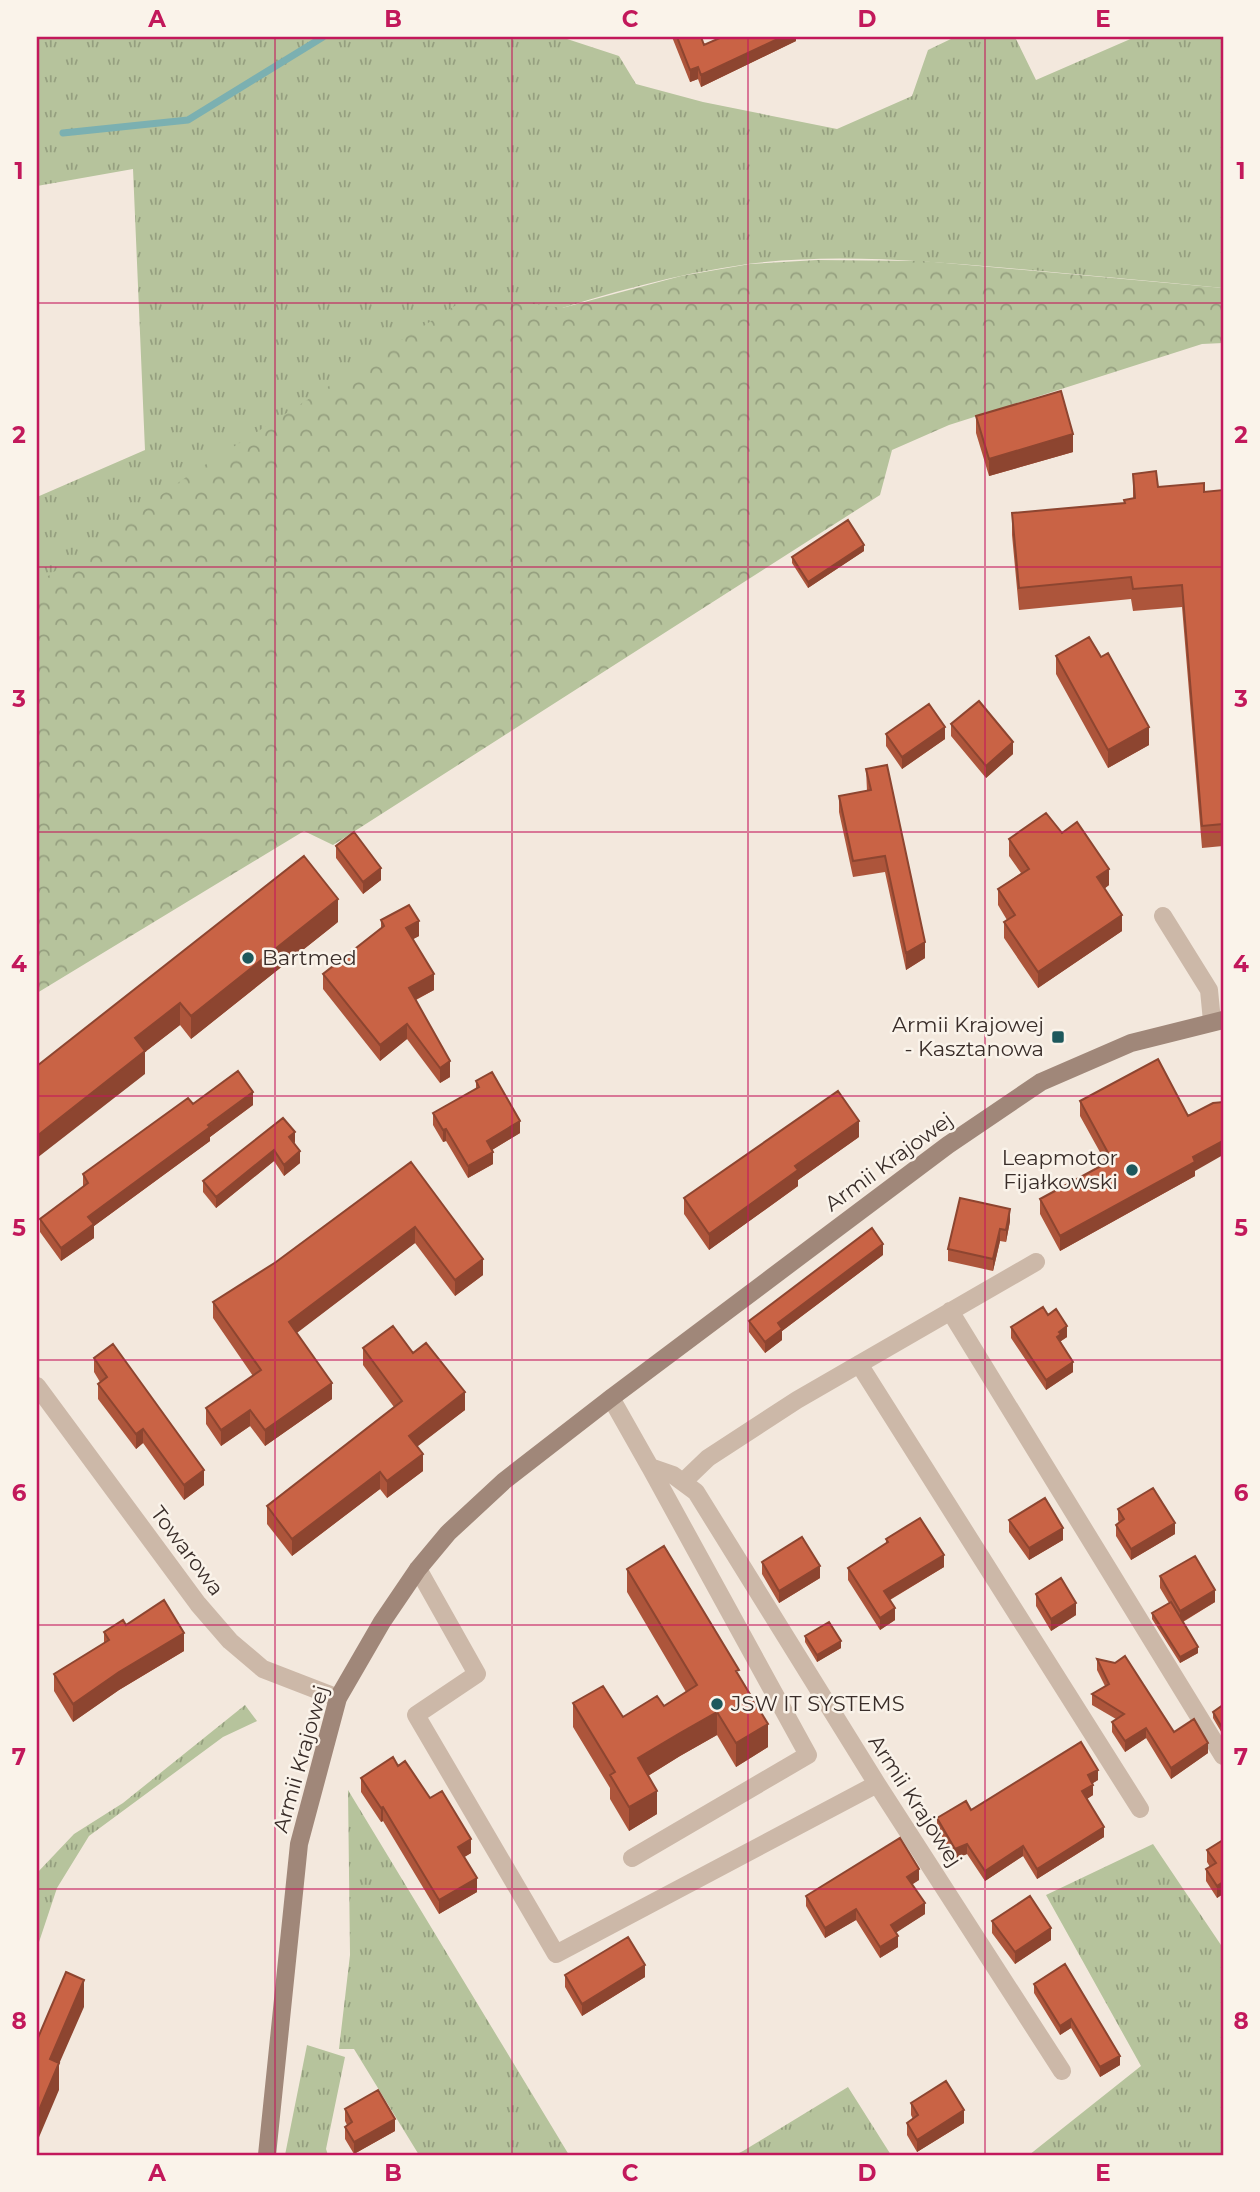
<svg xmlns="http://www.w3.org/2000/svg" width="1260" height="2192" font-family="Montserrat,sans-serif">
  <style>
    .grass { fill: url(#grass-tufts) }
    .forest { fill: url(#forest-crowns) }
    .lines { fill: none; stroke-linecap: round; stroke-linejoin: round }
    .stream { stroke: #7bb0b1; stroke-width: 7 }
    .street { stroke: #ccb8a8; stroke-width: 18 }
    .secondary { stroke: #a08779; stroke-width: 18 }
    .wall { fill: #ad553b }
    .shaded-wall { fill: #8d4530 }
    .building { fill: #c96345; stroke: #8d4530; stroke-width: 2 }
    .grid { fill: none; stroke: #c2185b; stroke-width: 2; stroke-opacity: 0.55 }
    .poi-dot { fill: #1d585c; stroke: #faf3ea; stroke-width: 2.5 }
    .labels { text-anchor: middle; stroke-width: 5; stroke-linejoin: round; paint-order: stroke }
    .poi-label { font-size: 21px; fill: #392d29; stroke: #faf3ea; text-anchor: start }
    .street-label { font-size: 21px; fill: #392d29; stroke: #faf3ea }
    .neatline { fill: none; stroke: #c2185b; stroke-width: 2.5 }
    .grid-label { font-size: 23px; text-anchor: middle; font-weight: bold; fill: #c2185b }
  </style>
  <defs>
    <pattern id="grass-tufts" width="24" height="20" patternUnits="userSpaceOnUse" patternTransform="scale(1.75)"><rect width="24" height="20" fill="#b6c39c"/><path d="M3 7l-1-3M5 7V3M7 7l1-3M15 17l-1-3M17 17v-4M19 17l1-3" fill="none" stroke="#959f7f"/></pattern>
    <pattern id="forest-crowns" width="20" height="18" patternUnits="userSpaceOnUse" patternTransform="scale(1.75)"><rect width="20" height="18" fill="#b6c39c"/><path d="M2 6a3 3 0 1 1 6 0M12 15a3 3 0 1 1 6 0" fill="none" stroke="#959f7f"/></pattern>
  </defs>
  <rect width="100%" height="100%" fill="#f3e8dd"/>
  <path class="grass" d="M37 37H561L619 56 636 84 703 102 837 129 912 96 928 50 955 37H1015L1036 80 1135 37H1223V288C1151 281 1079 275 1007 268 922 261 833 253 748 264 676 274 607 293 538 316L37 594V497L145 450 133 169 37 186Z
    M245 1705 257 1721 223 1737 89 1836 57 1888 37 1948V1873L74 1834 123 1803Z
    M348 1790 569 2155H419L354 2049H339L350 1955Z
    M1153 1844 1223 1948V2155H1029L1141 2066 1046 1895Z
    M307 2045 345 2057 326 2149 328 2155H285Z
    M848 2087 891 2155H735L743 2151Z"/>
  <path class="forest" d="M817 260 923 261 1223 288V343L1202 344 949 425 892 450 880 495 333 845 304 831 37 993V584L189 475 472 295 562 308 681 276 750 264Z"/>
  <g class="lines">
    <path class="stream" d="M63 133 188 120 323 37"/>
    <path class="street" d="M1163 916 1209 990 1212 1021
      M950 1311 1223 1756
      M859 1364 1140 1809
      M37 1386 198 1604 230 1641 263 1669 338 1698
      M611 1398 650 1467 673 1475 696 1492 877 1784 1062 2071
      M683 1482 708 1458 797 1400 1036 1262
      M418 1569 477 1674 416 1715 556 1954 877 1784
      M632 1858 808 1755 650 1467"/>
    <path class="secondary" d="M267 2155 299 1844 338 1698 382 1622 418 1569 448 1533 504 1481 611 1398 948 1145 1041 1082 1131 1043 1223 1020"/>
  </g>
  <path class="wall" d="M672 37H701L704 45 796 37V41L701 87 698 79 690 82Z
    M976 416 1073 452 989 476 976 433Z
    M1133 474 1158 487 1204 492 1223 490V846L1202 848 1182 607 1133 611 1131 599 1019 610 1012 535V513L1124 503 1133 499Z
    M864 551 808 588 792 563V557Z
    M1056 656 1149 745 1108 768 1056 674Z
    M951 724 1013 754 986 778 951 736Z
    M886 734 945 739 902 769 886 746Z
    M866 769 925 958 906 970 885 872 853 877 839 812V796L867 791Z
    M1062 833 1109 885 1104 889 1122 931 1038 988 1004 938V922L1007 920 998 905V889L1021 873 1009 856V839Z
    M336 846 381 880 363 894 336 858Z
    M381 920 419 936 413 939 434 990 416 1000 450 1077 440 1083 407 1039 380 1061 323 989V974L381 928Z
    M338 922 191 1039 180 1025 145 1052V1074L37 1066Z
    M476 1081 520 1133 492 1150 493 1164 468 1178 446 1141 443 1142 433 1125V1113L476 1089Z
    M1080 1101 1195 1171V1176L1060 1251 1040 1214V1199L1106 1163 1080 1116Z
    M193 1104 253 1105 210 1137V1141L94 1226V1238L61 1261 40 1232V1219L83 1187V1174Z
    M283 1118 295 1143 300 1163 284 1176 274 1161 216 1208 203 1192V1181Z
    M859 1137 798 1180V1186L709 1250 684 1214V1198Z
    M411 1162 483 1275 455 1296 415 1243 296 1333 332 1399 265 1446 250 1426 221 1446 206 1424V1408L253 1376 213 1318V1302L276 1262Z
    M1010 1221 1006 1242 1000 1241 993 1271 948 1261V1249Z
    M883 1255 782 1331V1340L765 1353 749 1332V1321Z
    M1048 1315 1067 1337 1061 1341V1342L1073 1372 1046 1390 1011 1338V1327Z
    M363 1348 413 1353 465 1410 417 1446 423 1471 387 1498 380 1489 292 1556 267 1524V1506L394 1407 363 1365Z
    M94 1358 204 1485 184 1500 143 1443 136 1449 98 1399V1384L100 1382 94 1372Z
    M1118 1509 1175 1534 1131 1560 1116 1536V1525L1119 1523 1118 1520Z
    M1009 1520 1063 1540 1029 1560 1009 1532Z
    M886 1539 944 1567 890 1600 895 1620 880 1630 848 1580V1568L886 1543Z
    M762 1562 820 1578 779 1603 762 1574Z
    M627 1569 739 1677 768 1747 736 1767 717 1735 680 1756 648 1776 657 1814 629 1831 610 1799V1788L573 1727V1703L623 1717 664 1706 686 1692 627 1592Z
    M1160 1576 1215 1602 1183 1622 1198 1653 1180 1663 1152 1619V1613L1169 1603 1160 1588Z
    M1036 1594 1076 1615 1051 1631 1036 1606Z
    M126 1625 184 1651 119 1690 73 1722 54 1691V1674L104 1643V1632Z
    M805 1636 841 1648 817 1662 805 1642Z
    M1097 1659 1174 1732 1208 1753 1171 1779 1146 1738 1125 1752 1112 1732V1722L1116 1719 1092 1705V1694L1105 1686 1097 1670Z
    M1223 1705V1735L1213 1718V1712Z
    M398 1766 430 1798 471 1853 464 1857 477 1892 439 1914 383 1821 381 1822 361 1792V1778Z
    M1098 1780 1093 1783V1795L1087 1799 1104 1837 1037 1879 1023 1856 985 1881 967 1854 955 1859 937 1828V1818Z
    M1223 1840V1894L1217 1898 1206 1881V1869L1210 1867 1207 1862V1850Z
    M919 1880 912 1884 925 1914 896 1932 898 1947 880 1958 856 1920 825 1938 806 1906V1896Z
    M992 1921 1051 1940 1015 1964 992 1933Z
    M565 1975 645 1977 582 2016 565 1987Z
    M1034 1984 1120 2065 1100 2077 1071 2028 1060 2035 1034 1993Z
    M911 2103 964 2123 917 2152 907 2135V2123L913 2119 911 2115Z
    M345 2109 395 2131 354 2154 345 2139V2127L347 2125 345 2121Z"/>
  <path class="shaded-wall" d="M782 37H796V41L701 87V75Z
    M698 67V79L690 82V70Z
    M1073 434V452L989 476V459Z
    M864 545V551L808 588V582Z
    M945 727V739L902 769V757Z
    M1149 727V745L1108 768V750Z
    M1013 742V754L986 778V766Z
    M381 868V880L363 894V882Z
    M1109 869V885L1097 894V877Z
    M338 899V922L191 1039V1016Z
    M1122 915V931L1038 988V972Z
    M419 921V936L406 943V928Z
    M925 942V958L906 970V953Z
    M434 974V990L409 1003V988Z
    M180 1003V1025L145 1052V1074L37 1158V1136L135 1038Z
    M407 1024V1039L380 1061V1045Z
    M450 1061V1077L440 1083V1068Z
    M253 1092V1105L210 1137V1141L94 1226V1238L61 1261V1248L88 1217Z
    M520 1121V1133L487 1153V1141Z
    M859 1121V1137L798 1180V1186L709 1250V1234L795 1166Z
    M446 1129V1141L443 1142V1130Z
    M295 1132V1143L289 1137Z
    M1223 1141V1155L1195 1171V1176L1060 1251V1236L1193 1157Z
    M274 1150V1161L216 1208V1197Z
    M300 1151V1163L284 1176V1165Z
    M493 1152V1164L468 1178V1166Z
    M1010 1209V1221L1006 1242V1230Z
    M415 1227V1243L289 1339V1322Z
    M1000 1229V1241L993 1271V1259Z
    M883 1244V1255L782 1331V1340L765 1353V1342L778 1323Z
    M483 1259V1275L455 1296V1280Z
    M1067 1326V1337L1061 1341V1345L1057 1337 1059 1332Z
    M1073 1362V1372L1046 1390V1380Z
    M332 1383V1399L265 1446V1430Z
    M465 1392V1410L409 1453V1436Z
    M250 1410V1426L221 1446V1430Z
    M143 1429V1443L136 1449V1434Z
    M423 1454V1471L387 1498V1481Z
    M204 1470V1485L184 1500V1485Z
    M380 1472V1489L292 1556V1539Z
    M1175 1523V1534L1131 1560V1549Z
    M1063 1528V1540L1029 1560V1548Z
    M944 1555V1567L884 1603V1591Z
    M820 1566V1578L779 1603V1591Z
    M1215 1590V1602L1180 1623V1611Z
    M1076 1603V1615L1051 1631V1619Z
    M895 1608V1620L880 1630V1618Z
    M184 1633V1651L119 1690 73 1722V1704L119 1672Z
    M841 1641V1648L817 1662V1655Z
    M1198 1647V1653L1180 1663V1657Z
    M717 1712V1735L680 1756 638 1782V1758L680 1733Z
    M768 1724V1747L736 1767V1743Z
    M1146 1728V1738L1125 1752V1741Z
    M1208 1743V1753L1171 1779V1768Z
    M1098 1770V1780L1088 1786V1775Z
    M1093 1785V1795L1082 1802V1791Z
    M657 1791V1814L629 1831V1807Z
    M383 1807V1821L381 1822V1808Z
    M1104 1827V1837L1037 1879V1869Z
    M471 1839V1853L458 1861V1847Z
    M967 1844V1854L955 1859V1849Z
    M1023 1846V1856L985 1881V1871Z
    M919 1869V1880L907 1888V1877Z
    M477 1878V1892L439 1914V1900Z
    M1223 1882V1894L1217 1898V1886Z
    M925 1903V1914L891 1936V1925Z
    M856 1909V1920L825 1938V1928Z
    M1051 1928V1940L1015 1964V1952Z
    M898 1936V1947L880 1958V1947Z
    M645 1965V1977L582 2016V2004Z
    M84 1980V2007L59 2064V2090L37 2142V2115L50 2059Z
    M1071 2019V2028L1060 2035V2026Z
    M1120 2056V2065L1100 2077V2067Z
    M964 2110V2123L917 2152V2140Z
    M395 2119V2131L354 2154V2142Z"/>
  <path class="building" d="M677 37H701L704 45 722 37H782L701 75 698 67 690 70Z
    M1061 391 1073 434 989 459 976 416Z
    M1156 471 1158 487 1204 483V492L1223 490V824L1202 826 1182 585 1133 589 1131 577 1019 588 1012 513 1125 503 1124 500 1135 498 1133 474Z
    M848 520 864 545 808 582 792 557Z
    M1089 637 1101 657 1108 653 1149 727 1108 750 1056 656Z
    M979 701 1013 742 986 766 951 724Z
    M929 704 945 727 902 757 886 734Z
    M887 765 925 942 906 953 885 856 853 861 839 796 871 790 866 769Z
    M1046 813 1062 833 1077 822 1109 869 1097 877 1122 915 1038 972 1004 922 1015 915 998 889 1029 869 1009 839Z
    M354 832 381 868 363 882 336 846Z
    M304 856 338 899 191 1016 180 1003 135 1038 145 1051 37 1136V1066Z
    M409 905 419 921 406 928 434 974 409 988 450 1061 440 1068 407 1024 380 1045 323 974 384 926 381 920Z
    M1158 1059 1188 1116 1213 1103 1223 1102V1141L1193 1157 1195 1162 1060 1236 1040 1199 1112 1160 1080 1101Z
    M238 1071 253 1092 208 1125 210 1127 88 1217 94 1224 61 1248 40 1219 88 1183 83 1174 188 1098 193 1104Z
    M492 1072 520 1121 487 1141 493 1152 468 1166 446 1129 443 1130 433 1113 479 1087 476 1081Z
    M838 1091 859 1121 795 1166 798 1170 709 1234 684 1198Z
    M283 1118 295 1132 289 1137 300 1151 284 1165 274 1150 216 1197 203 1181Z
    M411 1162 483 1259 455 1280 415 1227 289 1322 332 1383 265 1430 250 1410 221 1430 206 1408 261 1370 213 1302 276 1262Z
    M960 1198 1010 1209 1006 1230 1000 1229 993 1259 948 1249Z
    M872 1228 883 1244 778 1323 782 1329 765 1342 749 1321Z
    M1043 1307 1048 1315 1056 1309 1067 1326 1059 1332 1061 1334 1057 1337 1073 1362 1046 1380 1011 1327Z
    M393 1326 413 1353 426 1343 465 1392 409 1436 423 1454 387 1481 380 1472 292 1539 267 1506 402 1401 363 1348Z
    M113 1344 204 1470 184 1485 143 1429 136 1434 98 1384 107 1377 94 1358Z
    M1153 1488 1175 1523 1131 1549 1116 1525 1124 1519 1118 1509Z
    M1045 1498 1063 1528 1029 1548 1009 1520Z
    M920 1518 944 1555 884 1591 895 1608 880 1618 848 1568 888 1542 886 1539Z
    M802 1537 820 1566 779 1591 762 1562Z
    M664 1546 739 1670 736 1671 768 1724 736 1743 717 1712 680 1733 638 1758 657 1791 629 1807 610 1775 615 1772 573 1703 603 1686 623 1717 657 1696 664 1706 697 1685 627 1569Z
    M1195 1556 1215 1590 1180 1611 1160 1576Z
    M1061 1578 1076 1603 1051 1619 1036 1594Z
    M164 1600 184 1633 119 1672 73 1704 54 1674 109 1640 104 1632 123 1620 126 1625Z
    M1171 1602 1198 1647 1180 1657 1152 1613Z
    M829 1622 841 1641 817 1655 805 1636Z
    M1125 1656 1174 1732 1194 1719 1208 1743 1171 1768 1146 1728 1125 1741 1112 1722 1124 1714 1092 1694 1109 1684 1097 1659 1115 1663Z
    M1223 1705V1729L1213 1712Z
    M1081 1742 1098 1770 1088 1775 1093 1785 1082 1791 1104 1827 1037 1869 1023 1846 985 1871 967 1844 955 1849 937 1818 966 1801 971 1810Z
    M393 1757 398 1766 405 1761 430 1798 442 1791 471 1839 458 1847 477 1878 439 1900 383 1807 381 1808 361 1778Z
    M900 1838 919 1869 907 1877 925 1903 891 1925 898 1936 880 1947 856 1909 825 1928 806 1896Z
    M1223 1840V1882L1217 1886 1206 1869 1216 1863 1207 1850Z
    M1030 1896 1051 1928 1015 1952 992 1921Z
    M628 1937 645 1965 582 2004 565 1975Z
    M1065 1964 1120 2056 1100 2067 1071 2019 1060 2026 1034 1984Z
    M66 1972 84 1980 50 2059 59 2063 37 2115V2040Z
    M946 2081 964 2110 917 2140 907 2123 918 2115 911 2103Z
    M378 2090 395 2119 354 2142 345 2127 352 2122 345 2109Z"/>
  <path class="grid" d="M275 37V2155M512 37V2155M748 37V2155M985 37V2155M37 303H1223M37 567H1223M37 832H1223M37 1096H1223M37 1360H1223M37 1625H1223M37 1889H1223"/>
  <g class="poi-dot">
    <circle cx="248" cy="958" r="7"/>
    <rect x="1051" y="1030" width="14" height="14" rx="3.5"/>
    <circle cx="1132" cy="1170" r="7"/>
    <circle cx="717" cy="1704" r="7"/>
  </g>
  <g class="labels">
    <g class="poi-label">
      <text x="262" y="965">Bartmed</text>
      <text x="1044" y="1032" text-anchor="end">Armii Krajowej<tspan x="1044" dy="24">- Kasztanowa</tspan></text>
      <text x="1118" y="1165" text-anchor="end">Leapmotor<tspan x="1118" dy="24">Fijałkowski</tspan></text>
      <text x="731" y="1711">JSW IT SYSTEMS</text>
    </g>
    <g class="street-label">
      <text transform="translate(889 1162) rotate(-36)" y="7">Armii Krajowej</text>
      <text transform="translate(187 1551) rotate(53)" y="7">Towarowa</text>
      <text transform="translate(301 1759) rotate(-74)" y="7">Armii Krajowej</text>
      <text transform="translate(915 1801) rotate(57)" y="7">Armii Krajowej</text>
    </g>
  </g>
  <rect width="1260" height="2192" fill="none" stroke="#faf3ea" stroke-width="77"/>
  <rect x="38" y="38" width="1184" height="2116" class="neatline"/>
  <g class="grid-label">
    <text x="157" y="27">A</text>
    <text x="393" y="27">B</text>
    <text x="630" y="27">C</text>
    <text x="867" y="27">D</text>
    <text x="1103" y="27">E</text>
    <text x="19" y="179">1</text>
    <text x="1241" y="179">1</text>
    <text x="19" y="443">2</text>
    <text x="1241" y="443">2</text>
    <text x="19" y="707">3</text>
    <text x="1241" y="707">3</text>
    <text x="19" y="972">4</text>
    <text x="1241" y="972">4</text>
    <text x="19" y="1236">5</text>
    <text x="1241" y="1236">5</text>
    <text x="19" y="1501">6</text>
    <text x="1241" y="1501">6</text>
    <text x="19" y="1765">7</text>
    <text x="1241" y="1765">7</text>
    <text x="19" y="2029">8</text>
    <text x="1241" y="2029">8</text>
    <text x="157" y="2181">A</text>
    <text x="393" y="2181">B</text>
    <text x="630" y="2181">C</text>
    <text x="867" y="2181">D</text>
    <text x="1103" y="2181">E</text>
  </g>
</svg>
